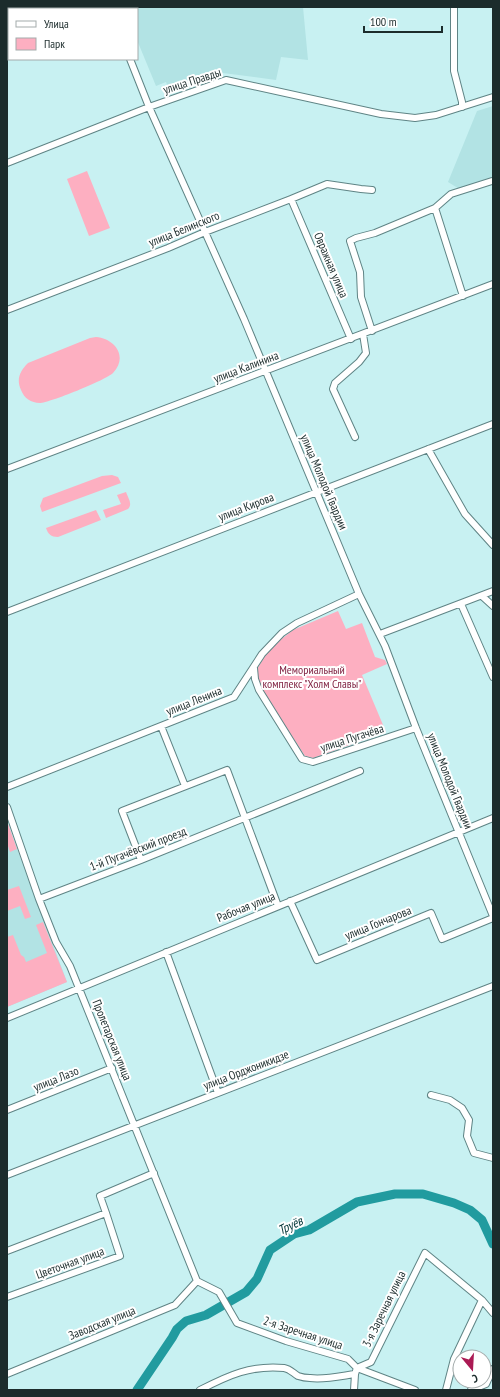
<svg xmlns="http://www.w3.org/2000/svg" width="500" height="1397" font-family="'PT Sans Narrow',sans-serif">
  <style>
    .built { fill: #b2e3e4 }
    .green { fill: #fdafc1 }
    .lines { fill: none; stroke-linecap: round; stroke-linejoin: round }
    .river { stroke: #219b9f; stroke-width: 9 }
    .minor-casing { stroke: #5f8485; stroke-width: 8 }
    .minor { stroke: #fff; stroke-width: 6 }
    .labels { text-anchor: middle; stroke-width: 4; stroke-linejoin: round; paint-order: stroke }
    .street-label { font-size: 12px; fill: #1c2c2c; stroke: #fff }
    .park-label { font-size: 12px; fill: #832645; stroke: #fff }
    .water-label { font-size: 13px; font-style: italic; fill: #003436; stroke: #fff }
  </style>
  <rect width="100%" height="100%" fill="#c8f1f2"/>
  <path class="built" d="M123 7H303L308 60 281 57 276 80 223 73 170 93 166 82 156 86 137 40V9H124Z
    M493 106V187L489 181 461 190 448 182 477 111Z
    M7 822 67 982 7 1007Z"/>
  <path class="green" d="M87 171 110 228 89 236 67 179Z
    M96 337C116 339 128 357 113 373 106 380 49 403 40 403 31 403 24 398 21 390 16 379 20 371 28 363L90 338Z
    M112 475 118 477 121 483 42 512 40 506 43 498 102 476Z
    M126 492C128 498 133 504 128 509L106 518 103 510 121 504 117 495Z
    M96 510 101 520 58 537C51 537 48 534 46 528Z
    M338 611 346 629 362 623 375 657 385 660 387 664 362 675 386 732 313 758 305 756 262 690 258 678 257 669 270 648 293 630Z
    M7 821 17 849 10 852 7 843Z
    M19 886 31 917 25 919 20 906 7 911V890Z
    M43 922 67 982 7 1007V937L13 935 21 955 24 957 26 962 47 953 36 925Z"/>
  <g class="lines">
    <path class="river" d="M137 1390 172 1338 177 1329 186 1321 206 1315 246 1292 257 1279 270 1250 294 1234 309 1230 357 1202 395 1194H423L454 1203 470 1210 482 1220 493 1244"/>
    <defs>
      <path id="minor" d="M109 7 110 9
        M454 7V71L462 102V107
        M25 9 32 7
        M7 14H9
        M130 59 149 107 244 319 359 594 385 646 416 728 493 916
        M7 163 149 107 226 80 381 114 415 118 436 115 493 97
        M291 199 351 339
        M435 208 463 296
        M7 310 168 248 205 232 291 199 327 184 361 189 372 190
        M372 331 361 297 360 272 350 241 356 238 375 233 435 208 451 194 492 181
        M355 437 333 389 335 383 359 362 366 353 363 334
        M428 449 465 514 493 545
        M7 469 493 284
        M482 596 493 606
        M461 604 493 677
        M7 612 493 424
        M380 634 493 591
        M254 668 255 679 259 690 302 759 313 762 416 728
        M161 726 185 786
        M7 787 234 697 262 654 282 633 297 623 359 594
        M7 807 39 899 56 942 70 966 197 1281
        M141 860 122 811 227 770 278 906
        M39 899 141 860 360 771
        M290 901 317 960 431 913 442 939 493 918
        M166 952 218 1093
        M7 1018 493 818
        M431 1095 450 1100 462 1108 469 1120 467 1136 474 1153 493 1158
        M7 1110 112 1068
        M7 1175 493 986
        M106 1213 100 1196 154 1173
        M7 1251 106 1213 120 1256 7 1297
        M197 1281 219 1292 237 1323 286 1341 348 1359 357 1368 415 1390
        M7 1374 175 1305 197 1281
        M200 1390C229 1375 251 1365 284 1368 290 1369 293 1373 298 1376 301 1377 306 1378 310 1378 324 1380 341 1376 355 1374
        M354 1390 355 1374 357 1368 371 1362 425 1253 482 1300 493 1313
        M446 1390 454 1359 482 1300
        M471 1390 486 1384 493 1369"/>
    </defs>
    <use href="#minor" class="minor-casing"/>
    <use href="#minor" class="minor"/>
  </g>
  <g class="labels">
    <g class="street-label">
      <text transform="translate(192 81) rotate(-18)" y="4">улица Правды</text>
      <text transform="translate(184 229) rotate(-22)" y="4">улица Белинского</text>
      <text transform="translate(331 265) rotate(67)" y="4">Овражная улица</text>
      <text transform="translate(246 367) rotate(-21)" y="4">улица Калинина</text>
      <text transform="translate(324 482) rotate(67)" y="4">улица Молодой Гвардии</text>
      <text transform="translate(246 507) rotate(-21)" y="4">улица Кирова</text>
      <text transform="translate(194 701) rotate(-22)" y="4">улица Ленина</text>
      <text transform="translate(352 738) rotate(-18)" y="4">улица Пугачёва</text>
      <text transform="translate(450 781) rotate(68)" y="4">улица Молодой Гвардии</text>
      <text transform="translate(138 849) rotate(-21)" y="4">1-й Пугачёвский проезд</text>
      <text transform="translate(246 907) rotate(-22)" y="4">Рабочая улица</text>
      <text transform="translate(378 923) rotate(-22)" y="4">улица Гончарова</text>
      <text transform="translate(112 1040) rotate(68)" y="4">Пролетарская улица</text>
      <text transform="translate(246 1070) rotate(-21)" y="4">улица Орджоникидзе</text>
      <text transform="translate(56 1079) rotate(-22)" y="4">улица Лазо</text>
      <text transform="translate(70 1263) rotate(-20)" y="4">Цветочная улица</text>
      <text transform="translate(384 1309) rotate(-64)" y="4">3-я Заречная улица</text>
      <text transform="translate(102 1323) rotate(-22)" y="4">Заводская улица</text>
      <text transform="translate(303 1333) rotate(18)" y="4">2-я Заречная улица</text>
    </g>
    <g class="park-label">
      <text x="312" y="674">Мемориальный<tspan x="312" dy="14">комплекс "Холм Славы"</tspan></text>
    </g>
    <g class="water-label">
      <text transform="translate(290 1225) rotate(-26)" y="5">Труёв</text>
    </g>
  </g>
  <rect width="500" height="1397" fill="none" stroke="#1c2c2c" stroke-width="16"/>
  <rect x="8" y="8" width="130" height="52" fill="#ffffff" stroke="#a4abab"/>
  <rect x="16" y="21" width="20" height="6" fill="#ffffff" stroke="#a4abab"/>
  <text x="44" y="28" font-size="12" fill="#1c2c2c">Улица</text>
  <rect x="16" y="38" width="20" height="12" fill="#fdafc1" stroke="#a4abab"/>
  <text x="44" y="48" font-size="12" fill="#1c2c2c">Парк</text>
  <g transform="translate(472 1369) rotate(162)"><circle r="19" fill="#ffffff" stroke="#a4abab"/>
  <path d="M0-3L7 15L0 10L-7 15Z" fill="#ab1a54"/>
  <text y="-6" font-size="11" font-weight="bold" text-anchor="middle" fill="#1c2c2c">С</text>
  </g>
  <path d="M364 26v6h78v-6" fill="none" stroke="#1c2c2c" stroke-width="2"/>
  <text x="370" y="26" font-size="12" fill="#1c2c2c" stroke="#ffffff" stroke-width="3" paint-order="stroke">100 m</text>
</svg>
